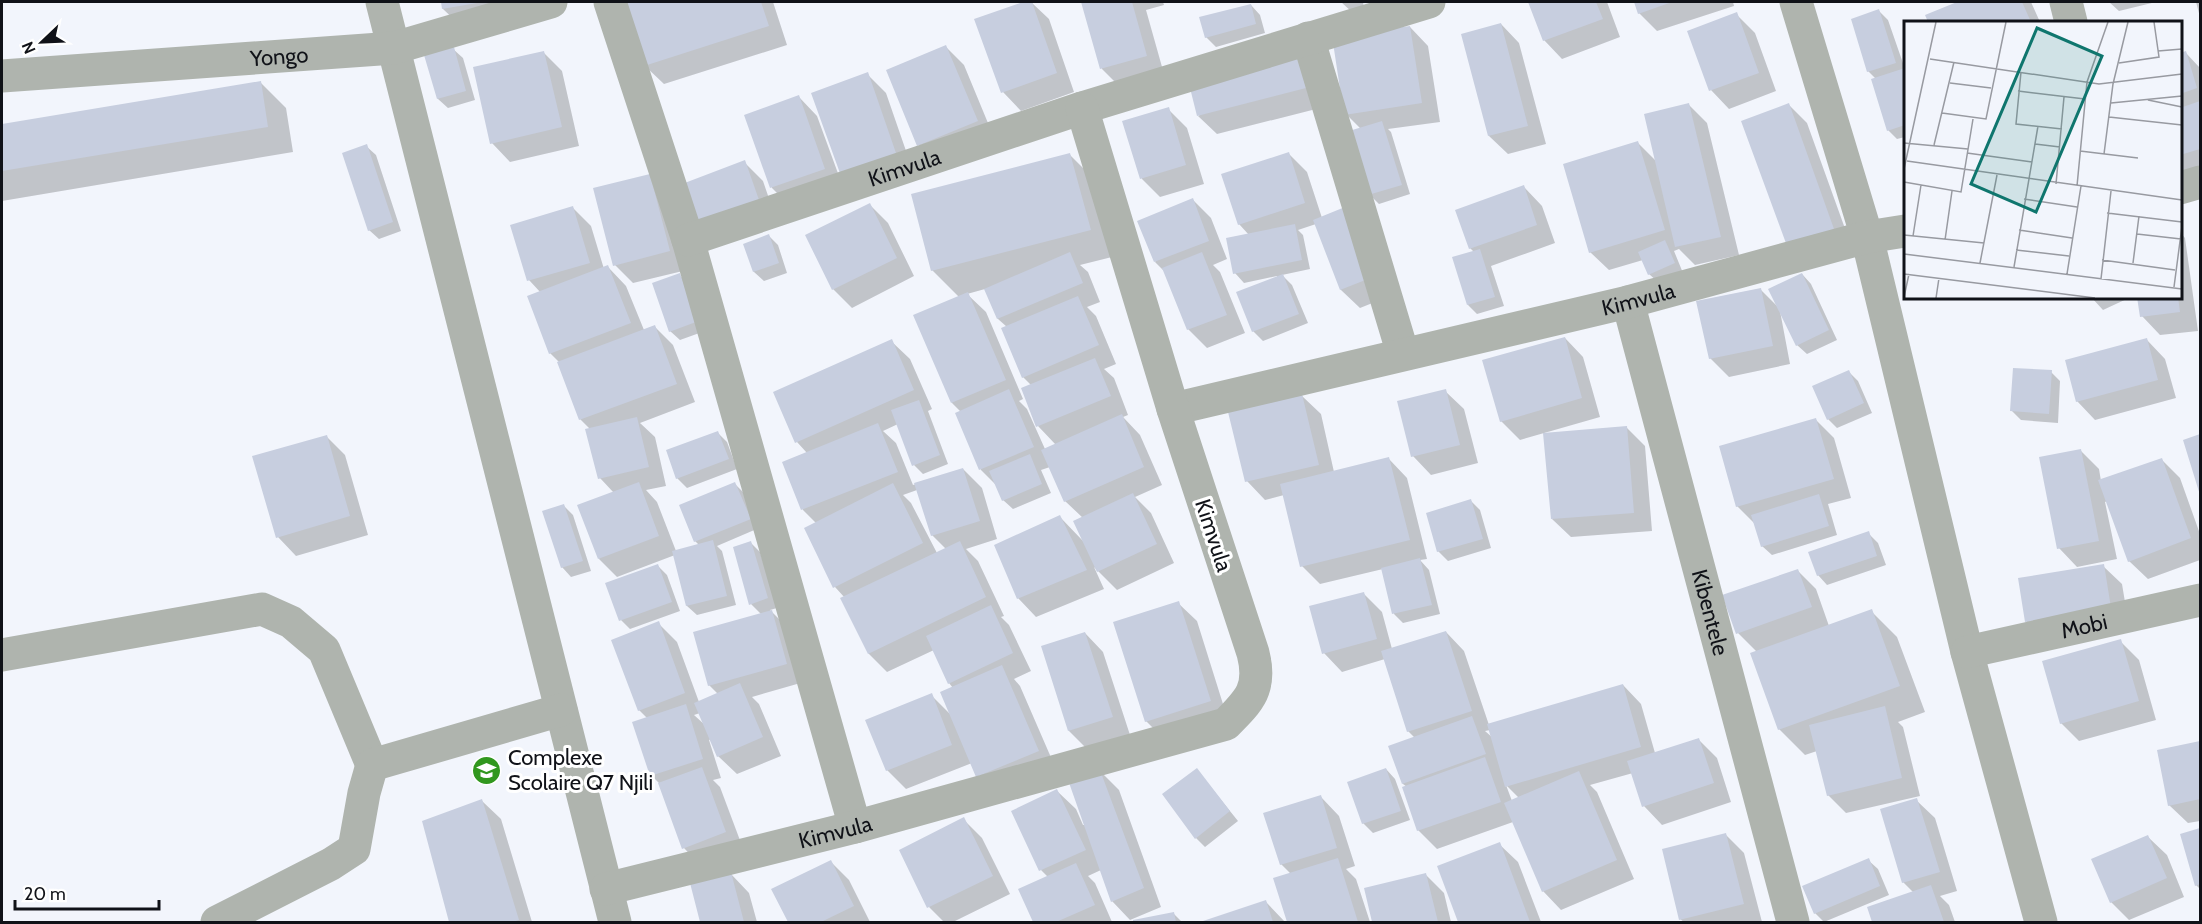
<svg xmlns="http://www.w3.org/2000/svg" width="2202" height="924" font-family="Cabin,sans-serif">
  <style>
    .shadow { fill: #0003; fill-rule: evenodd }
    .building { fill: #c7cedf }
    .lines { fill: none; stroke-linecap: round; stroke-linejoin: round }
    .minor { stroke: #afb4ae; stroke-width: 33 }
    .labels { text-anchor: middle; stroke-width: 6; stroke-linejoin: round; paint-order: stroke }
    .street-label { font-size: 22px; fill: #101218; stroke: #fff }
    .poi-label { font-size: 22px; fill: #101218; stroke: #fff; text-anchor: start }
    .inset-road { fill: none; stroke: #989aa1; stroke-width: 1.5 }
    .view { fill: #0f766e; fill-opacity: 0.15; stroke: #0f766e; stroke-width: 3 }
    .inset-edge { fill: none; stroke: #101218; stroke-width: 3 }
  </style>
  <rect width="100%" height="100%" fill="#f2f5fc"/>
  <path class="shadow" d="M442 2H546L462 27 443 9Z
    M625 2H773L787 45 664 84 645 66Z
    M1028 2H1031L1049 19 1074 92 1021 111 1003 92 976 20Z
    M1083 2H1163L1164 5 1146 10 1164 74 1120 87 1102 69Z
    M1341 2H1363L1364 8 1352 12Z
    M1530 2H1607L1620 37 1562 59 1544 40Z
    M1635 2H1733L1734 6 1657 31 1639 13Z
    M1961 2H2031L2040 22H1930L1927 16Z
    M2109 2H2156L2119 11Z
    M2196 2H2200V17Z
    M1251 5 1260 15 1265 33 1216 47 1206 37Z
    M1879 11 1888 20 1905 69V137L1897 139 1888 130 1876 79 1868 71Z
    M1736 14 1755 33 1776 91 1729 109 1711 90Z
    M1501 24 1519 43 1546 144 1508 154 1489 136Z
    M1410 27 1428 46 1440 122 1388 129 1391 132 1410 194 1379 204 1369 194 1361 129 1346 114Z
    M946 47 964 65 995 140 918 145Z
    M453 49 463 58 475 100 448 108 438 99 426 56Z
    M543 52 562 71 579 146 510 162 492 143Z
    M2185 52 2200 68V172L2180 179V54Z
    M1297 58 1324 107 1217 134 1198 116Z
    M867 74 886 93 914 174 861 193Z
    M261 83 286 108 293 152 2 201V126Z
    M799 97 817 116 843 187 790 206 772 188 746 116Z
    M1689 105 1707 123 1739 255 1695 265 1679 249 1674 251 1683 273 1659 283 1649 274 1643 260 1609 270 1590 252 1638 143 1657 162Z
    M1789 105 1807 123 1852 248 1806 264Z
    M1168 109 1187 128 1204 184 1160 197 1142 179 1124 122Z
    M366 146 376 155 401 231 379 239 369 230Z
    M1289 154 1307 172 1322 218 1390 296 1360 308 1341 290 1316 224 1298 230 1303 235 1310 269 1282 275 1292 285 1308 323 1263 341 1253 331 1277 277V276L1244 283 1235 273 1249 235 1239 224Z
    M1070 155 1096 181 1116 256 1080 265 1088 272 1100 302 1087 307 1096 316 1116 364 1104 369 1114 378 1128 415 1123 417 1140 435 1162 485 1135 497 1151 513 1174 563 1117 590 1094 567 1104 589 1036 617 1018 598 1060 517 1083 541V518L1065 501 1050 467 1041 470 1051 493 1013 509 1003 500 997 486 981 470 957 414 961 412 952 403 959 297 932 270ZM985 289 998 319 1007 327 1023 377 1032 386 1038 426 1056 445 1045 449 1027 409 1019 401 1023 399 986 312 967 294Z
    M744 162 763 181 776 219 697 223Z
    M649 175 687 270 633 283 615 265Z
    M1524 187 1542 206 1555 243 1491 266 1504 306 1477 314 1468 305 1474 252 1470 248Z
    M1193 200 1211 218 1227 259 1213 265 1220 272 1245 333 1207 348 1188 329 1165 272 1155 262Z
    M870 205 888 223 914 276 852 308 833 289Z
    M573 208 591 226 604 269 608 267 626 286 644 330 654 326 673 345 695 402 640 423 655 437 666 486 646 490 657 502 676 551 699 545 695 541 735 484 744 493 759 528 717 546 722 551 736 605 697 615 687 606 675 555 617 577 599 559 614 493 600 478 590 429 580 419 559 362 550 353 541 293 529 280Z
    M2180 232 2185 238 2198 331 2160 335 2142 316 2139 297H2180Z
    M769 236 778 245 787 273 764 281 754 272 745 245Z
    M1802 274 1811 284 1837 340 1807 354 1797 345 1780 311 1790 364 1729 377 1710 358 1760 289 1778 307Z
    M679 275 689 284 705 331 680 340 670 331Z
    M2091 297H2131L2103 310Z
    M1565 338 1583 357 1600 417 1520 440 1501 421Z
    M2147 340 2165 359 2176 398 2095 420 2077 401Z
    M891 341 910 359 932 409 928 411 948 464 923 474 914 465 898 424 883 431 896 443 913 485 963 469 982 488 997 539 966 549 978 561 1004 616 1001 617 1009 625 1031 671 1014 679 1020 686 1056 769 996 795 972 763 906 789 887 770 931 695 951 715 953 688 949 683 934 650 887 672 869 654 842 599 845 598 835 587 806 529 817 524 803 510 784 463 807 453 797 442 775 393ZM917 490 932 535 946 549 937 553 911 503 903 495Z
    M1849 372 1858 381 1872 413 1837 428 1828 419Z
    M2051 372 2060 381 2058 423 2021 420 2012 411Z
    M1445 391 1464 409 1478 463 1431 475 1413 456Z
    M1302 396 1321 414 1334 472 1389 459 1407 478 1427 559 1420 560 1429 570 1440 614 1403 623 1394 614 1383 569 1320 584 1302 566 1284 495 1265 500 1247 481Z
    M1816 420 1834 438 1851 498 1828 504 1837 535 1772 555 1762 546 1755 524 1737 506Z
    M1627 428 1645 446 1652 531 1571 537 1552 519Z
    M718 433 727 442 737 469 687 488 677 478Z
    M2200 436V491L2185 441Z
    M327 437 345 455 368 535 296 556 278 537Z
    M2080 450 2099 469 2101 481 2161 459 2180 478 2200 534V560L2148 579 2129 561 2107 501 2105 502 2117 559 2077 567 2059 548Z
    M1471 501 1480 510 1491 548 1448 561 1438 551Z
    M564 506 573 515 591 571 571 577 562 567Z
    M1868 533 1878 543 1886 565 1827 585 1818 575Z
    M751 543 760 552 777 608 770 610 790 630 804 682 752 697 759 704 781 756 737 774 718 756 711 739 709 740 721 778 713 780 720 787 744 851 702 867 684 848 660 784 651 775 647 718 639 710 658 623 677 642 699 702 718 694 709 685 761 614 751 604ZM700 713 705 725 694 715Z
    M658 566 667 575 680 611 630 629 621 620Z
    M2103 566 2122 584 2129 626 2045 640 2026 621Z
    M1797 570 1816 589 1829 626 1871 611 1897 637 1925 712 1898 722 1903 727 1920 796 1846 813 1828 795 1817 751 1805 755 1779 729 1757 652 1738 633Z
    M1363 593 1382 612 1392 649 1446 632 1464 651 1489 725 1623 685 1641 704 1655 753 1698 739 1717 758 1731 802 1662 825 1644 806 1633 773 1590 785 1597 792 1634 879 1561 910 1543 891 1513 822 1437 849 1418 830 1407 787 1403 784 1390 747 1415 738 1408 731 1385 659 1342 672 1324 653ZM1490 730 1493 738 1485 731ZM1506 785 1519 798 1512 801Z
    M1178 603 1197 621 1228 720 1165 740 1146 721Z
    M1085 633 1103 652 1130 735 1087 749 1069 731Z
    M2120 641 2139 660 2156 720 2079 741 2061 723Z
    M2200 743V821L2188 823 2169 805 2158 752Z
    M1386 769 1395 779 1410 820 1373 833 1363 823Z
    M1197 770 1238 821 1205 847 1196 838Z
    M1100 771 1119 790 1161 907 1130 920 1112 901 1101 870 1088 876 1095 883 1112 922H1035L1020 890 1048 877 1041 870 1013 812 1057 791 1076 809 1083 825H1085Z
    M1321 797 1339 816 1355 866 1346 869 1356 879 1370 922H1288L1275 879 1291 874 1281 864Z
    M1916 800 1935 818 1957 891 1940 896 1949 905 1955 922H1874L1869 908 1914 893 1903 882Z
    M482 801 501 819 532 922H451L424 822Z
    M963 819 982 838 1010 894 953 922H944L929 907Z
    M2200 829V889L2196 885 2182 835Z
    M1726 835 1744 853 1762 922H1684L1680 919Z
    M2148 837 2167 855 2184 897 2129 920 2111 902Z
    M1499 844 1518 862 1541 922H1460L1439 867Z
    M1868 860 1878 869 1889 895 1824 922 1815 913Z
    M831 862 849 880 870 922H790L773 890Z
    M731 874 749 893 757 922H702L692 884Z
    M1425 874 1444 893 1451 922H1374L1366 889Z
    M1266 902 1285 922H1205Z
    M1173 913 1182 922H1135V921Z"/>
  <path class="building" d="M441 2H476L477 3 442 9Z
    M623 2H761L769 26 644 66Z
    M1023 2H1032L1057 73 1001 93 974 19Z
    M1081 2H1132L1147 56 1100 69Z
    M1528 2H1596L1603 19 1543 41Z
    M1634 2H1672L1638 14Z
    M1957 2H2022L2031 22H1928L1925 15Z
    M1251 4 1256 24 1205 38 1199 17Z
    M1879 9 1896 63 1867 72 1851 19Z
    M1737 12 1759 73 1709 91 1687 31Z
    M1501 23 1528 126 1488 136 1461 34Z
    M1410 26 1422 103 1344 115 1332 36Z
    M946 45 978 121 917 146 886 70Z
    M454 47 466 91 437 99 424 55Z
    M544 51 562 127 490 144 473 67Z
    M2186 51 2197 88 2180 94V53Z
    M1298 56 1306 88 1197 116 1189 84Z
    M1905 68V125L1887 131 1871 79Z
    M868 72 897 156 841 176 811 93Z
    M261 81 268 127 2 171V124Z
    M799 95 825 169 770 188 744 115Z
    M2200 101V149L2180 155V108Z
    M1689 103 1721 237 1675 247 1644 114Z
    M1789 103 1834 229 1787 246 1741 121Z
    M1169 107 1186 165 1140 179 1122 121Z
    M1382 121 1402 185 1368 195 1349 131Z
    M1638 141 1665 230 1589 253 1563 164Z
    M367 144 393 222 368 231 342 153Z
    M1289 152 1305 203 1238 225 1221 174Z
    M1070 153 1091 230 931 271 911 194Z
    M745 160 759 200 696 224 682 184Z
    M650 174 670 251 613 266 593 188Z
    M1524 185 1537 225 1469 249 1455 210Z
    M1193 198 1209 241 1154 262 1137 221Z
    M870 203 897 258 832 290 805 235Z
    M573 206 590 263 527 281 510 225Z
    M1345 207 1373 277 1340 290 1313 220Z
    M1295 224 1302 260 1233 274 1226 238Z
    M769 234 779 263 753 272 743 244Z
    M1665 240 1675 263 1648 275 1638 252Z
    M1480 249 1495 297 1467 305 1452 257Z
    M1070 252 1083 283 997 319 984 289Z
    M1202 252 1227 315 1187 330 1162 268Z
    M608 265 631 323 549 354 527 296Z
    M680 273 696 322 669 332 652 283Z
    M1802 273 1829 330 1796 346 1768 289Z
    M1283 274 1299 314 1252 332 1236 292Z
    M1761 288 1773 346 1709 359 1696 301Z
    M968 292 1006 380 951 403 913 315Z
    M1078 296 1099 345 1022 378 1001 328Z
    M2137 297H2178L2180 312 2140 317Z
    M655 325 677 384 579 420 557 362Z
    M1565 337 1582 398 1500 422 1482 360Z
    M2147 338 2158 380 2076 402 2065 360Z
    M892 339 914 390 795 443 773 392Z
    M1095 358 1111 396 1036 427 1021 388Z
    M2013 368 2052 370 2049 414 2010 411Z
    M1849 370 1864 403 1827 420 1812 386Z
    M1009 389 1034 447 979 470 955 413Z
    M1446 389 1460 445 1411 457 1397 401Z
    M1302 394 1319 465 1245 482 1228 412Z
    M919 400 940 455 912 466 891 410Z
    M1122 414 1144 467 1064 502 1041 450Z
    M637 417 649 467 598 479 585 429Z
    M1816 418 1834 479 1736 507 1719 446Z
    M878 423 898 472 801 510 782 462Z
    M1627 426 1634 513 1551 519 1543 433Z
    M718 431 729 459 676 479 666 450Z
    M2200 434V495L2183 440Z
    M327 435 350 516 276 538 252 456Z
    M2081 449 2099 541 2057 549 2039 457Z
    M1030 454 1042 484 1002 501 989 471Z
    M1389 457 1410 540 1300 567 1280 484Z
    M2162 458 2191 538 2128 562 2098 480Z
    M963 468 980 521 931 536 914 483Z
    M639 482 659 536 598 559 577 505Z
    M735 482 751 519 694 542 679 505Z
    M893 483 923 543 833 588 804 528Z
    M1133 493 1157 544 1097 572 1073 521Z
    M1819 494 1829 526 1761 547 1751 515Z
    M1471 499 1483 539 1437 552 1426 513Z
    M564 504 583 561 561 568 542 511Z
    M1060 515 1087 570 1017 599 994 545Z
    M1869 531 1877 556 1817 576 1808 552Z
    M713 540 727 596 686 606 672 551Z
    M751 541 768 598 749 605 733 547Z
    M960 541 986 597 868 654 840 598Z
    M1420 558 1432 605 1392 614 1381 568Z
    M658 564 672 602 619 621 605 583Z
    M2104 564 2111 608 2025 622 2018 578Z
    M1798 569 1812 607 1736 634 1722 595Z
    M1364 592 1377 639 1322 654 1309 606Z
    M1179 601 1211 701 1145 722 1113 622Z
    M991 605 1013 653 948 684 926 636Z
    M1872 609 1900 686 1778 730 1750 653Z
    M772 610 787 664 708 686 693 632Z
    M659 621 685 693 638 711 611 640Z
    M1446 631 1472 711 1407 732 1381 651Z
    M1085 632 1113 717 1068 731 1041 646Z
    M2121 639 2139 701 2060 724 2042 661Z
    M1002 665 1039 751 976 777 940 692Z
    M740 683 763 737 717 757 694 703Z
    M1623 684 1641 747 1505 787 1487 724Z
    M932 693 952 745 886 771 865 720Z
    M686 704 703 759 650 776 632 722Z
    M1885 706 1902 778 1827 796 1809 725Z
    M1472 716 1486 754 1402 784 1388 746Z
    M1699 738 1714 783 1642 807 1627 761Z
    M2200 741V799L2168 806 2157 750Z
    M1485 757 1501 802 1417 831 1402 787Z
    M702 767 726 832 682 849 658 783Z
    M1197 768 1230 811 1195 839 1162 794Z
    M1386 768 1401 811 1362 824 1347 782Z
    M1100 770 1144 888 1111 902 1067 777Z
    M1579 771 1617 860 1542 892 1504 803Z
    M1057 789 1086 850 1039 871 1011 811Z
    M1321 795 1337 848 1280 865 1263 813Z
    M1917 798 1940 872 1902 883 1880 809Z
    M482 799 519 920 512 922H449L422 821Z
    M964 817 993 876 927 908 899 850Z
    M2200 828V884L2195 886 2180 834Z
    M1726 833 1744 904 1679 920 1662 849Z
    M2148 835 2167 878 2110 903 2091 859Z
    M1500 842 1530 922H1458L1437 866Z
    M1338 858 1358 922H1287L1273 878Z
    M1869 858 1880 886 1814 914 1802 886Z
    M831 860 854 906 821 922H788L771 889Z
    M1076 863 1095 905 1056 922H1033L1018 889Z
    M731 872 744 922H700L690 883Z
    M1426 873 1438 922H1372L1364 888Z
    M1931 885 1944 922H1872L1867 907Z
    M1266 900 1273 922H1200Z
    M1174 912 1176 922H1133V920Z"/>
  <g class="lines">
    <g class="minor">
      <path d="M382 2 615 922"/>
      <path d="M610 2 688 240 855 827"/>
      <path d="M1796 2 1867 237 1967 652 2041 922"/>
      <path d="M2066 2 2071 22"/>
      <path d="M1308 38 1403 354"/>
      <path id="s1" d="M2 76 394 48 551 2"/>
      <path d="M2180 188 2200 182"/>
      <path id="s2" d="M688 240 1082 108 1429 2"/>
      <path id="s3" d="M1628 302 1793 922"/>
      <path id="s4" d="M1173 409 1628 302 1867 237 1905 231"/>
      <path id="s5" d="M1967 652 2200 600"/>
      <path d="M2 655 262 609 291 622 324 650 372 765"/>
      <path id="s6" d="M606 889 855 827 1226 724C1250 700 1262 688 1253 653L1173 409 1082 108"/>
      <path d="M217 922 331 864 354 849 364 793 372 765 561 710"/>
    </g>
  </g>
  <defs>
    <symbol id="school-disc" viewBox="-11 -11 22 22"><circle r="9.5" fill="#31971e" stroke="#fff"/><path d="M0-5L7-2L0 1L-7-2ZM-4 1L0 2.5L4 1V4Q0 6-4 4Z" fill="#fff"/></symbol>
  </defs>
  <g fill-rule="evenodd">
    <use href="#school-disc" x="470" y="754" width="33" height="33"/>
  </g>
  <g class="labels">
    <g class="street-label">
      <text dy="8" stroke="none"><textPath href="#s1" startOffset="278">Yongo</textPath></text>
      <text dy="8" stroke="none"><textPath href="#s2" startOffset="228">Kimvula</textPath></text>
      <text dy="8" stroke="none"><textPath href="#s4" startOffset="478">Kimvula</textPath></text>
      <text transform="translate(1214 535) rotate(72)" y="8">Kimvula</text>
      <text dy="8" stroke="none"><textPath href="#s3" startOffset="321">Kibentele</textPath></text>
      <text dy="8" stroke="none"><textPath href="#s5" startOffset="120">Mobi</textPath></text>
      <text dy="8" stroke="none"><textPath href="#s6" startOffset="236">Kimvula</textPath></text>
    </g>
    <g class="poi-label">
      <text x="508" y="765">Complexe<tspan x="508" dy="25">Scolaire Q7 Njili</tspan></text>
    </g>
  </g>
  <g transform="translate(1904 21)">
    <rect width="278" height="278" fill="#f2f5fc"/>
    <path class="inset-road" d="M254 30 278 28M26 38 195 63 278 53M215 42 255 36 250 1M117 51 112 103 158 108M46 62 87 67M114 70 181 78M244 79 278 86M207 82 278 75M38 92 82 98 102 1M205 96 278 104M0 122 64 128M131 123 156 126M30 124 50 41M176 130 234 137M63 132 128 141M200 133 209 63 224 1M3 140 278 179M0 148 32 1M0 161 57 171 69 98M152 163 160 76M173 165 183 61 204 1M120 178 173 186M203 192 278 201M115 209 168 217M233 213 277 218M0 214 80 222M9 215 17 164M41 219 48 170M112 229 165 235M0 233 278 268M198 239 271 249M76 242 93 154M229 242 235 195M110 246 134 105M0 253 191 277M163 253 177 165M197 258 207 170M270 266 278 205M0 276 5 253M32 277 35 257"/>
    <path class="view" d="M133 7 198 35 132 191 67 163Z"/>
    <rect width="278" height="278" class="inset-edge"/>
  </g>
  <rect width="2202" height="924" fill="none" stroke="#101218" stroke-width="6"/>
  <g transform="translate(42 42) rotate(247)" stroke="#ffffff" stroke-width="4.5" paint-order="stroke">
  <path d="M0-4.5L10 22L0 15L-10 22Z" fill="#101218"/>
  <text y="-9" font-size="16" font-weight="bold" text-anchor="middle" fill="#101218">N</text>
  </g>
  <path d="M15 900v9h144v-9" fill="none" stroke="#101218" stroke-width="3"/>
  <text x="24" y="900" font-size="18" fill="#101218" stroke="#ffffff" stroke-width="4.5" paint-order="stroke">20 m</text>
</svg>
